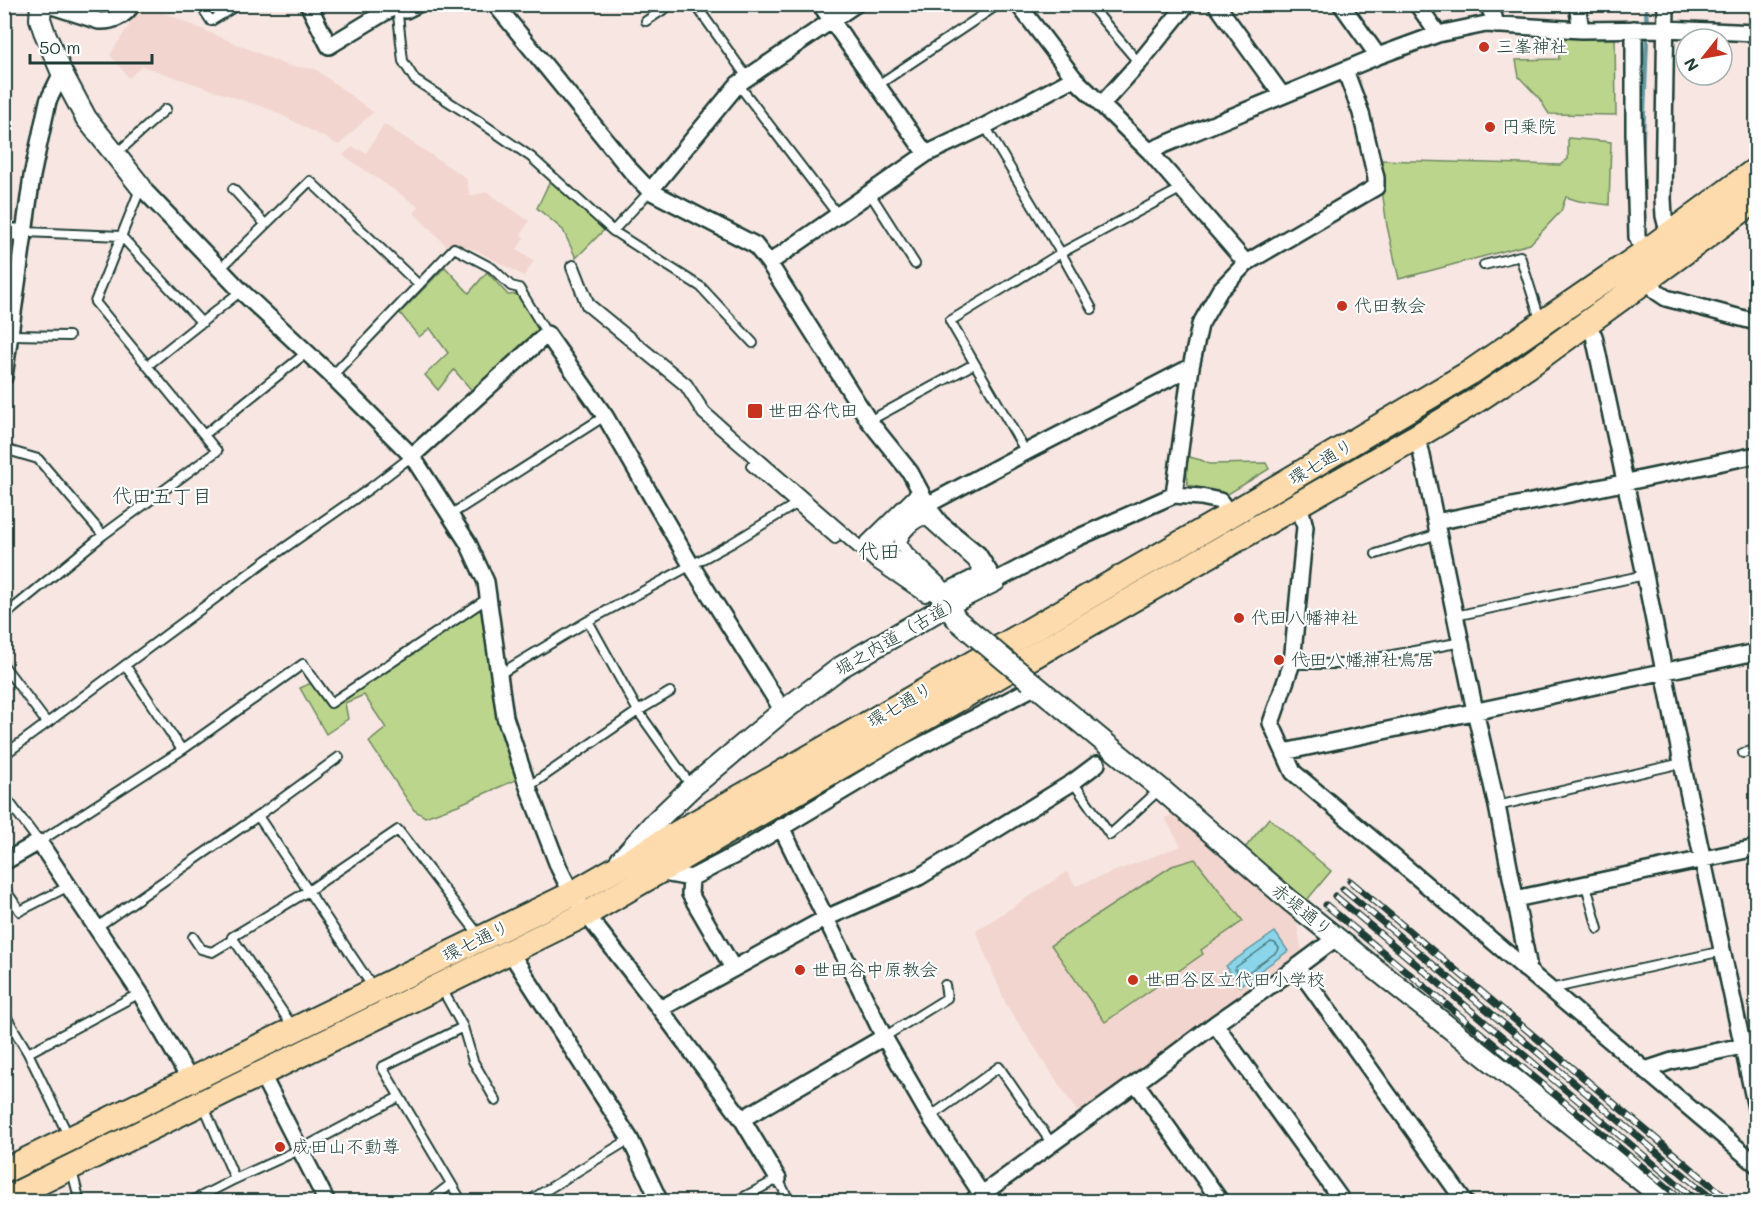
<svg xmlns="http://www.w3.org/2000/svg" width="1761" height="1206" font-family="Mali,'Klee One',sans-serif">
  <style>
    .built { fill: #f2d5ce }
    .green { fill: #bcd58c; stroke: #6e8960; stroke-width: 1.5 }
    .water { fill: #8ad5ea; stroke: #5f98a1; stroke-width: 1.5 }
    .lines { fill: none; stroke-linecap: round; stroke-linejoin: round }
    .shore { stroke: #4a7a7d; stroke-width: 1.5 }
    .stream { stroke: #5f98a1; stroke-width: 4.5 }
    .service-casing { stroke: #1f3d34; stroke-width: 12 }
    .pedestrian-casing { stroke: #1f3d34; stroke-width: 16 }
    .minor-casing { stroke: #1f3d34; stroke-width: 20 }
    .tertiary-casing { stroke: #1f3d34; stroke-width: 24 }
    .primary-casing { stroke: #1f3d34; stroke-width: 28 }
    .service { stroke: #fff; stroke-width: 8 }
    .pedestrian { stroke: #fff; stroke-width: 12 }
    .minor { stroke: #fff; stroke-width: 15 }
    .tertiary { stroke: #fff; stroke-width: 20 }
    .primary { stroke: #fedbac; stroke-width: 24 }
    .rail-casing { stroke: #1f3d34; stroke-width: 7 }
    .rail { stroke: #fff; stroke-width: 4.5; stroke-dasharray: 14; stroke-linecap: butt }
    .tertiary-bridge-casing { stroke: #1f3d34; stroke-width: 24; stroke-linecap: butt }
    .tertiary-bridge { stroke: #fff; stroke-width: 20 }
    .poi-dot { fill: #c8321e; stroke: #fff; stroke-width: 2 }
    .labels { text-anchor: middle; stroke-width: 4.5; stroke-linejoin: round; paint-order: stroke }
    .poi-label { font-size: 18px; fill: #1f3d34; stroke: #fff; text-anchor: start }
    .street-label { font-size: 18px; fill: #1f3d34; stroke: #fff }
    .neighbourhood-label { font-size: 20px; fill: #1f3d34; stroke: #fff }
    .quarter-label { font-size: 21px; fill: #1f3d34; stroke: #fff }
  </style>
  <rect width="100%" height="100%" fill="#f7e6e2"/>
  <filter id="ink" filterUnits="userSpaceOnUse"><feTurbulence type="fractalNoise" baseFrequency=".0167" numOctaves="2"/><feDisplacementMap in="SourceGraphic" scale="12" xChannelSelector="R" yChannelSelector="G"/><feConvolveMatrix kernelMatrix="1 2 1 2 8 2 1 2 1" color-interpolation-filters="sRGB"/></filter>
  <g filter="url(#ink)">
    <path class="built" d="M143 4 288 66 315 69 373 112 339 145 272 110 142 66 129 78 110 55Z
      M384 124 466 178 470 196 487 192 529 221 521 235 524 238 517 249 534 261 524 276 476 250 466 247 461 250 449 248 414 213 419 207 343 155 352 147 366 153Z
      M1174 814 1295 915 1303 957 1080 1116 1006 1004 976 931 1067 872 1076 886 1181 846 1165 818Z"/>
    <path class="green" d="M1558 33 1615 36 1616 115 1549 114 1539 98 1519 77 1516 60 1559 59Z
      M1568 138 1611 142 1609 205 1579 201 1566 197 1561 211 1530 244 1399 279 1387 226 1378 160 1560 165 1568 159Z
      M551 179 604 230 576 258 563 230 537 208Z
      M445 267 469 293 487 272 508 295 518 294 541 333 475 394 454 370 438 390 425 375 448 353 430 328 419 337 400 313Z
      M1185 456 1201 460 1209 464 1266 463 1269 469 1228 494 1188 485Z
      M486 605 518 779 458 805 425 817 414 810 369 742 386 728 364 695 345 703 348 719 326 734 300 688 311 683 329 708Z
      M1269 818 1331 871 1307 900 1245 848Z
      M1195 859 1243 921 1201 950 1203 954 1105 1022 1051 945 1172 866Z"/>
    <path class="water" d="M1275 932 1288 951 1239 986 1226 966Z"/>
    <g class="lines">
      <path class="shore" d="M1271 942 1275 943 1279 948 1278 951 1243 976 1239 975 1235 970 1236 967Z"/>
      <path class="stream" d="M1642 158 1647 35 1646 4"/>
      <defs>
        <path id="service" d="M200 4 211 21 239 4
          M695 4 747 77
          M1089 4 1139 63
          M397 6 403 61 415 80 477 120 531 157 613 231 701 287 753 343
          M646 21 672 4
          M738 84 838 215
          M878 85 999 4
          M985 126 1061 253 1092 309
          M116 154 166 109
          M233 189 265 224
          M869 192 915 264
          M613 231 650 191
          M25 232 121 236 202 323
          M1484 265 1520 256 1540 319
          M220 269 310 181 419 285
          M11 335 69 336
          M148 365 241 291
          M332 376 454 248 492 268 511 286 519 288 547 334
          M869 421 974 364
          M204 435 306 353
          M4 449 38 459 103 535
          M1026 452 950 321 1061 253 1182 188
          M751 466 835 539
          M450 515 605 416
          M1376 554 1438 534
          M4 616 103 535 217 451 95 302 141 187
          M1455 616 1645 575
          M588 621 638 711 692 787
          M1292 663 1300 664H1345L1462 642
          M125 665 182 750
          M4 666 47 723
          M498 675 588 621 732 543 796 504
          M1743 753 1756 750
          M4 755 267 560 369 489 412 456
          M1073 782 1110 835 1159 790
          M528 787 638 711 670 692
          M4 795 39 842 182 750 303 664 331 703 488 598
          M1497 806 1682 763
          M258 816 339 757
          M1586 885 1598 929
          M4 888 20 911 69 886
          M97 927 258 816 374 989
          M193 937 201 949 212 952 234 939
          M442 989 463 1027 473 1061 496 1101
          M1550 989 1723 951
          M4 1013 28 1053 69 1137
          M293 1027 232 937 308 891 398 830 479 935
          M884 1037 947 998 945 985
          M28 1053 140 993
          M930 1117 999 1067 1052 1144
          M72 1171 80 1202
          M235 1179 301 1149 399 1097
          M190 1202 235 1179 204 1106
          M428 1202 451 1184
          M462 1202 382 1067 463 1027
          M527 1202 630 1139
          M734 1202 778 1179 790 1202"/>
        <path id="pedestrian" d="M573 267 588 305 686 385 704 413 875 561 925 595
          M926 518 974 561 979 569 978 574 946 590 907 553 900 543C902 532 915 520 926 518Z
          M861 548 914 496"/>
        <path id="minor" d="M46 4 99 21C112 22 126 16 132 4
          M308 4 329 46 392 8 406 10 418 4
          M495 4 631 171 650 191 755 245 769 263 869 421 910 472 931 511 940 523 978 554 995 581 1077 538 1174 495 1201 497 1220 501 1230 515
          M820 4 926 154
          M1018 4 1074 78 1150 152 1246 263
          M1216 4 1282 95
          M1341 4 1378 56
          M1417 4 1438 34
          M1487 4 1494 17 1496 25
          M1577 4 1581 30
          M1666 4 1663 199 1664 216 1669 235
          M1634 29V132L1637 237 1644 253
          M1101 105 1139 63 1187 4
          M1150 152 1156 148 1378 56 1438 34 1486 24 1581 30 1666 29 1756 33
          M141 187 241 291 332 376 412 456 450 515 468 543 486 582 505 717 528 787 559 868 572 894 586 914 660 1009 742 1119 778 1179
          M650 191 738 84 856 4
          M4 232H25
          M769 263 926 154 985 126 1074 78
          M1649 278 1657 292 1666 298 1756 322
          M1585 323 1594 336 1645 575 1682 763 1756 1108
          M4 377 32 176 48 101 62 73
          M1414 438 1421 451 1475 711 1497 806 1528 963 1525 969
          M412 456 547 334 605 416 691 565 783 711
          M1174 495 1191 367 1200 325 1220 290 1246 263 1376 187V178L1361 113 1345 70
          M927 505 1026 452 1191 367
          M1295 506 1302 515 1305 527 1292 663 1271 723 1293 772 1756 1164
          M1436 522 1756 455
          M1284 752 1756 652
          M781 827 884 1037 930 1117 987 1202
          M4 862 39 842 140 993 190 1080
          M658 872 691 878 739 853 903 755 1036 686
          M691 878 690 894 733 968
          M1515 899 1756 848
          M510 952 630 1139 660 1202
          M1297 967 1465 1202
          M660 1009 826 918 919 877 1073 782 1097 764
          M1215 1024 1343 1202
          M1645 1070 1672 1061 1756 1043
          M261 1073 327 1202
          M1136 1083 1221 1202
          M742 1119 884 1037
          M971 1202 1136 1083 1215 1024 1297 967 1336 938"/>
        <path id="tertiary" d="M41 4 40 19 44 31 62 73 86 118 141 187
          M927 505C915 512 878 531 883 548 883 550 888 556 888 557L939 593 955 617
          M1030 681 1161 789 1289 900 1668 1202
          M620 861 653 824 692 787 783 711 841 667 953 602 995 581"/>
        <path id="primary" d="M4 1171 572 894 1230 515 1471 372 1644 253 1756 170
          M4 1200 586 914 742 823 1414 438 1477 400 1528 366 1756 200"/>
      </defs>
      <use href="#service" class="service-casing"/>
      <use href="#pedestrian" class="pedestrian-casing"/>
      <use href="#minor" class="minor-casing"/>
      <use href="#tertiary" class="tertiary-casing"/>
      <use href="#primary" class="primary-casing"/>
      <use href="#service" class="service"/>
      <use href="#pedestrian" class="pedestrian"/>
      <use href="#minor" class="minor"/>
      <use href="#tertiary" class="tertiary"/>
      <use href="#primary" class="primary"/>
      <defs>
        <path id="rail" d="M1350 881 1731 1202
          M1343 889 1716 1202
          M1335 896 1699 1202
          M1326 905 1685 1202"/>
      </defs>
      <use href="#rail" class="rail-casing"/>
      <use href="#rail" class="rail"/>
      <defs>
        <path id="tertiary-bridge" d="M958 621 1030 681"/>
      </defs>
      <use href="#tertiary-bridge" class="tertiary-bridge-casing"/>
      <use href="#tertiary-bridge" class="tertiary-bridge"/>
    </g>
  </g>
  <g class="poi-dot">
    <circle cx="1484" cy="47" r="6"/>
    <circle cx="1490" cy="127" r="6"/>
    <circle cx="1342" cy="306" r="6"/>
    <rect x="747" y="403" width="16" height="16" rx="3"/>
    <circle cx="1239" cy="618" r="6"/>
    <circle cx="1279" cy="660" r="6"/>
    <circle cx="800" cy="970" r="6"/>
    <circle cx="1133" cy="980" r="6"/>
    <circle cx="280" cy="1147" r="6"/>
  </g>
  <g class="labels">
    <g class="poi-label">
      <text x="1496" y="53">三峯神社</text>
      <text x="1502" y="133">円乗院</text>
      <text x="1354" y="312">代田教会</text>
      <text x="768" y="417">世田谷代田</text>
      <text x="1251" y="624">代田八幡神社</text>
      <text x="1291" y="666">代田八幡神社鳥居</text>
      <text x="812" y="976">世田谷中原教会</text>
      <text x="1145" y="986">世田谷区立代田小学校</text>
      <text x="292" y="1153">成田山不動尊</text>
    </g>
    <g class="street-label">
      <text transform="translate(1321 462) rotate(-31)" y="6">環七通り</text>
      <text transform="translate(899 635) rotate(-30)" y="6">堀之内道（古道）</text>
      <text transform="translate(900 705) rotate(-30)" y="6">環七通り</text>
      <text transform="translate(1302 910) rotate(39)" y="6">赤堤通り</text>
      <text transform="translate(476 941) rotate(-26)" y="6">環七通り</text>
    </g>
    <g class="neighbourhood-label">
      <text x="162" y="503">代田五丁目</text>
    </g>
    <g class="quarter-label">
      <text x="879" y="559">代田</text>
    </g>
  </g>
  <rect width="1761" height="1206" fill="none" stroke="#fff" stroke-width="24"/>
  <rect x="12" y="12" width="1737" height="1182" fill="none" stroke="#1f3d34" stroke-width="2" filter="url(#ink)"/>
  <g transform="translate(1704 57) rotate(239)"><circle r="28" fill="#ffffff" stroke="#a5b1ae" stroke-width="1.5"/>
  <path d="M0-4.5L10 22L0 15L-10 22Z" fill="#c8321e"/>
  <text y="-9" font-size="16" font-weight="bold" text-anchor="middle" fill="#1f3d34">N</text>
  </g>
  <path d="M30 54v9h122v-9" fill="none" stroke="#1f3d34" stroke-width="3"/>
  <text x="39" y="54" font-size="18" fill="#1f3d34" stroke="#ffffff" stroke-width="4.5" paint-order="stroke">50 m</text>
</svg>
